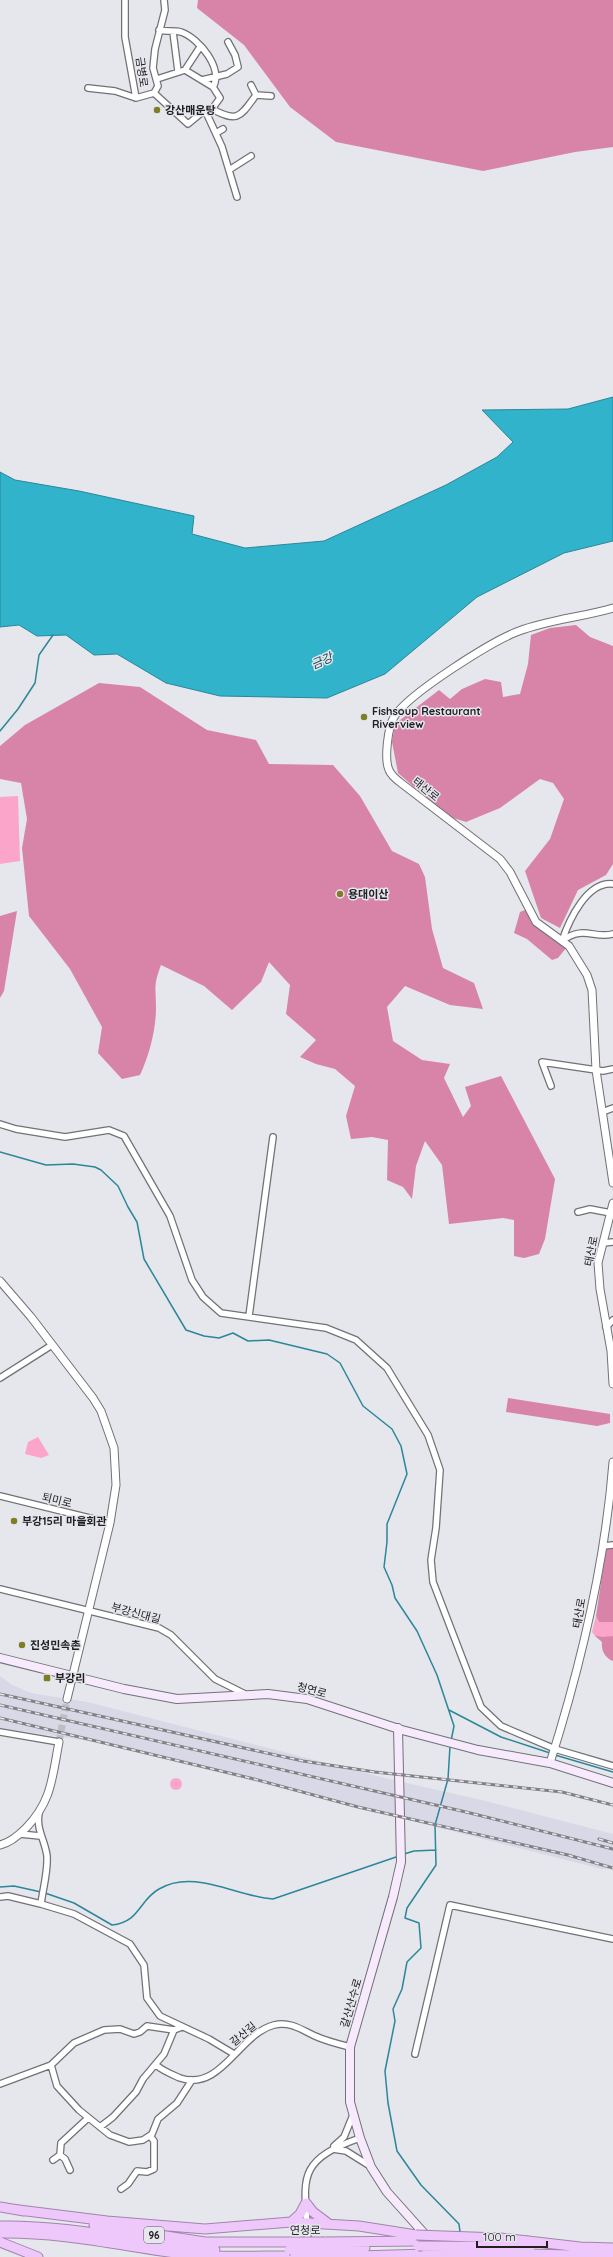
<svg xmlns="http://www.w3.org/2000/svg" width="613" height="2257" font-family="Quicksand,'Noto Sans KR',sans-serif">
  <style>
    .built { fill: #d8d8e7 }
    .green { fill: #fca5ca }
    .forest { fill: #d884a8 }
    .water { fill: #30b3cb; stroke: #2b8799 }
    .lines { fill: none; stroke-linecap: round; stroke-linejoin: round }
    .stream { stroke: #2b8799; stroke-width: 1.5 }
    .tertiary-tunnel { stroke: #bebec5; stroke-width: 7; stroke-dasharray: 7 3.5; stroke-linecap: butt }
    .minor-casing { stroke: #717177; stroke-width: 8 }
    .tertiary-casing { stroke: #717177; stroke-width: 9 }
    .secondary-casing { stroke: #717177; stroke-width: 10 }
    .trunk-casing { stroke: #a384ad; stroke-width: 11 }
    .minor { stroke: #fff; stroke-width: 5.5 }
    .tertiary { stroke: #fff; stroke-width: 7 }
    .secondary { stroke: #f8eafd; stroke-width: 8 }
    .trunk { stroke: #eec8fa; stroke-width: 9 }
    .rail-casing { stroke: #808085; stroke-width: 3 }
    .rail { stroke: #e6e6ed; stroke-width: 1.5; stroke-dasharray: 4.5; stroke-linecap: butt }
    .trunk-bridge-casing { stroke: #a384ad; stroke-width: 11; stroke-linecap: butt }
    .trunk-bridge { stroke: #eec8fa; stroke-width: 9 }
    .poi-dot { fill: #7f7e26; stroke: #e6e6ed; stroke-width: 1.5 }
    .labels { text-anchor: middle; stroke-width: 3; stroke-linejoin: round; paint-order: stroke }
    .shield { fill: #e6e6ed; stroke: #5b5b60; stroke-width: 1 }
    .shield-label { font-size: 10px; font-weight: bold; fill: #202023 }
    .street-label { font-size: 11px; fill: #202023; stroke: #e6e6ed }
    .poi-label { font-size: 11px; font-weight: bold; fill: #202023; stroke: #e6e6ed; text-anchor: start }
    .water-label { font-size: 12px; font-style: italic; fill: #124853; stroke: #e6e6ed }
  </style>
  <rect width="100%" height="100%" fill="#e6e6ed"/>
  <path class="built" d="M0 1676 12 1685 31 1693 87 1702 385 1778 490 1802 613 1834V1868L602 1869 102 1743 0 1728Z"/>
  <path class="green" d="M18 796 20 861 0 864V797Z
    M38 1437 49 1455 41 1458 25 1454 28 1442Z
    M596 1616 599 1622H613V1636C606 1638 596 1639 592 1632Z
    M170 1784a6 6 0 1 1 12 0a6 6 0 1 1-12 0Z"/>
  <path class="forest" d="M198 0H613V147L575 152 483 171 336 142 290 107 244 45 197 8Z
    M576 625 590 637 613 646V864L606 875 578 890 560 928 541 918 525 871 550 839 564 799 553 783 540 779 500 808 466 822 447 816 398 773 392 742 395 724 439 690 450 699 462 689 485 679 501 682 503 697 520 694 528 664 531 635 550 628Z
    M99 683 140 687 207 730 256 740 269 764 333 765 360 796 392 851 419 864 425 877 432 929 443 968 474 983 483 1009 450 1005 405 986 387 1007 393 1041 422 1060 450 1064 444 1078 463 1117 471 1106 465 1087 501 1076 555 1179 545 1239 539 1254 524 1258 514 1256V1220L503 1218 449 1224 442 1165 425 1141 416 1166 412 1199 403 1187 387 1180 388 1140 372 1137 351 1139 346 1116 355 1086 335 1069 316 1064 300 1057 316 1040 286 1014 290 985 269 962 261 982 232 1010 204 986 161 965C153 986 156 988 156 1008 156 1030 149 1056 140 1075L122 1079 98 1053 102 1027 70 969 29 916 22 848 27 819 21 783 0 779V746L25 725Z
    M525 910 532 921 567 947 558 958 552 960 527 939 514 933 520 912Z
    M17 911 4 991 0 998V916Z
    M508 1398 610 1414V1423L597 1426 506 1412Z
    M613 1547V1622H599L596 1616 606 1549Z
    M594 1635 602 1637 613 1636V1661C605 1658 601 1650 602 1642Z"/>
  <path class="water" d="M613 397V541L564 553 477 597 385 674 327 698 220 696 166 683 117 654 94 655 66 635 37 636 19 625 0 627V472L15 480 79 491 194 516 192 534 245 548 324 541 446 485 497 457 513 442 482 410 568 409Z"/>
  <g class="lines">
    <path class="stream" d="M0 731 18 709 35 683 39 655 53 635
      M0 1152 46 1165 73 1164 95 1167 101 1170 118 1186 128 1207 137 1222 144 1259 186 1330 204 1336 219 1338 233 1333 248 1341 269 1340 327 1354 340 1363 363 1406 392 1429 401 1446 407 1474 387 1524V1542L384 1567 392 1585 395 1598 417 1631 437 1675 454 1726 451 1741
      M449 1710 501 1737 550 1753
      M450 1746 448 1779 435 1825 436 1865 407 1908 405 1918 419 1923 421 1948 407 1962 402 1989 393 2009 395 2021 385 2071 388 2103 397 2151 421 2185 459 2224 460 2232
      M555 1755 613 1772
      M404 1854 414 1851 436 1850
      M0 1887 14 1886 41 1892
      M45 1893 74 1903 112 1925C140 1922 139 1900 159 1889 194 1868 237 1897 273 1899L399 1856"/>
    <path class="tertiary-tunnel" d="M59 1742 67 1699"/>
    <defs>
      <path id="minor" d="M125 0V37L136 98
        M159 30C167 32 174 30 181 32 199 38 224 69 213 87
        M173 32 178 71
        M185 70 200 47
        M202 80 227 74 238 67 235 55 228 42
        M251 85 256 95
        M88 88 115 91 136 98 154 93 188 124 205 110 212 109 220 98 213 87 185 70 157 79
        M154 93 158 86 153 68 155 49 165 10 164 0
        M212 109C238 123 240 117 256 95L271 96
        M205 110 222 147 237 197
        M216 133 223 129
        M229 170 251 156
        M613 884C587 881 569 920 562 941 583 925 594 939 613 934
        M551 1086 542 1062 603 1071 613 1069
        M602 1112 613 1108
        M0 1124 16 1129 65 1137 109 1130 124 1136 170 1216 192 1280 203 1297 221 1313 326 1328 356 1340 387 1368 428 1435 440 1470 436 1528 431 1560 433 1582 481 1707 501 1726 555 1749 613 1766
        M578 1212 590 1209 611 1213
        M603 1243 613 1242
        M249 1316 273 1137
        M606 1327 613 1320
        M0 1378 52 1345
        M0 1496 110 1523
        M603 1546 613 1545
        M0 1589 159 1628 171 1635 215 1679 245 1694
        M0 1732 59 1742
        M39 1813C36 1830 45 1840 47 1856 48 1872 43 1888 41 1904L74 1914 130 1944 144 1965 147 1998 160 2016 209 2039 234 2054
        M20 1834 40 1836
        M0 1897 8 1896 41 1904
        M415 2054 450 1905 613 1939
        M51 2065 57 2086 79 2110 110 2135 129 2142 143 2140 152 2134 158 2119 177 2103 192 2080
        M156 2065C163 2071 171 2074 180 2078 221 2092 239 2034 274 2025 290 2021 302 2030 315 2036 326 2041 338 2044 350 2047
        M0 2084 51 2065 74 2043 104 2030 120 2029 134 2034 140 2032 147 2026 174 2030 182 2027
        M100 2127 113 2117 136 2092 143 2079 164 2054 174 2030
        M334 2146 344 2137 353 2115
        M333 2149 346 2151 370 2166
        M53 2160 60 2155
        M70 2170 65 2159 60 2155 61 2143 88 2118
        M121 2189 128 2184 137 2171 147 2172 154 2169V2141L150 2136
        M308 2244C306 2182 291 2162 360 2138"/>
      <path id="tertiary" d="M613 608C582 617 548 620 519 631 492 641 408 694 394 717 388 727 384 759 389 770 391 775 397 780 401 783L500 859 510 872 536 922 569 946 587 975 592 990 596 1070 613 1183
        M613 1203 598 1263 600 1289 611 1351 613 1384
        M0 1281 31 1317 93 1398 101 1411 114 1448 116 1485 110 1523 67 1699
        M550 1763C581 1665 605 1565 613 1462
        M0 1845C9 1843 19 1835 26 1828 52 1801 52 1778 59 1742"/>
      <path id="secondary" d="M0 1658 124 1689 177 1699 268 1694 307 1699 402 1730 478 1750 550 1763 613 1783
        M398 1728 401 1862 393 1897 350 2047V2102L360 2138 371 2167 387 2192 438 2249"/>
      <path id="trunk" d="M0 2207 24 2211
        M19 2210 107 2221 205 2229 291 2222 359 2226 416 2235
        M291 2222 300 2214 306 2203 313 2212 329 2224
        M94 2225 205 2242H291
        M0 2226C46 2225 94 2232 139 2240 164 2244 190 2250 215 2250
        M0 2233C64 2232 126 2247 190 2255 222 2257 257 2256 290 2256
        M528 2241 580 2247 613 2248
        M0 2242 38 2257
        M324 2242 419 2241
        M324 2250 365 2248
        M529 2254 613 2256
        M324 2257 426 2254"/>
    </defs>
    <use href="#minor" class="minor-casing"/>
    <use href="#tertiary" class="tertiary-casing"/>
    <use href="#secondary" class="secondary-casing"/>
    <use href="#trunk" class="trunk-casing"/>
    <use href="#minor" class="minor"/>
    <use href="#tertiary" class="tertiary"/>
    <use href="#secondary" class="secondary"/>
    <use href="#trunk" class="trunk"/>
    <defs>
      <path id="rail" d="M0 1694 303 1761 375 1772 562 1792 613 1805
        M0 1705 466 1812 613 1849
        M0 1718 254 1779 358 1807 568 1855 613 1868
        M599 1839 613 1843"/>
    </defs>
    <use href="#rail" class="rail-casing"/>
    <use href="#rail" class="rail"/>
    <defs>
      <path id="trunk-bridge" d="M416 2235 500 2238 528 2241
        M291 2242H324
        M418 2246 530 2247
        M289 2250H324
        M426 2254H529
        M295 2256 324 2257"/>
    </defs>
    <use href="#trunk-bridge" class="trunk-bridge-casing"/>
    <use href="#trunk-bridge" class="trunk-bridge"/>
  </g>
  <g class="poi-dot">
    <circle cx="157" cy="110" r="4"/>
    <circle cx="364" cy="717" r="4"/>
    <circle cx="340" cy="894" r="4"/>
    <circle cx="14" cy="1521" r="4"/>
    <circle cx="22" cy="1645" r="4"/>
    <rect x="43" y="1674" width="8" height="8" rx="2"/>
  </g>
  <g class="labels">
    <rect class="shield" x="144" y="2227" width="20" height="16" rx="3"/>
    <g class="shield-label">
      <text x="154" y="2239">96</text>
    </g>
    <g class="street-label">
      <text transform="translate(142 72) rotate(82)" y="4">금병로</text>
      <text transform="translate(426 789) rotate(39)" y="4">태산로</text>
      <text transform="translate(591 1251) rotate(-79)" y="4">태산로</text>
      <text transform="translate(57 1500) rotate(14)" y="4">퇴미로</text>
      <text transform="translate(136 1613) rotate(15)" y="4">부강신대길</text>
      <text transform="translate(579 1613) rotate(-80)" y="4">태산로</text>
      <text transform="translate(312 1690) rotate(15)" y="4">청연로</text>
      <text transform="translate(351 2003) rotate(-74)" y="4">갈산산수로</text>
      <text transform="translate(243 2034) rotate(-40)" y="4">갈산길</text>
      <text x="305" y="2234">연청로</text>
    </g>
    <g class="poi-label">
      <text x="165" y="114">강산매운탕</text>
      <text x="372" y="715">Fishsoup Restaurant<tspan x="372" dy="13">Riverview</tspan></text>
      <text x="348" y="898">용대이산</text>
      <text x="22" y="1525">부강15리 마을회관</text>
      <text x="30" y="1649">진성민속촌</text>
      <text x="55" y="1682">부강리</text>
    </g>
    <g class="water-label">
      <text transform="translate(322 661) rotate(-24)" y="4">금강</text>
    </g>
  </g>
  <path d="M477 2241v6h70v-6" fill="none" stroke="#202023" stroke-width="2"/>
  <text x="483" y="2241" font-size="12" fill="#202023" stroke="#e6e6ed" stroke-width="3" paint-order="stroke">100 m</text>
</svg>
